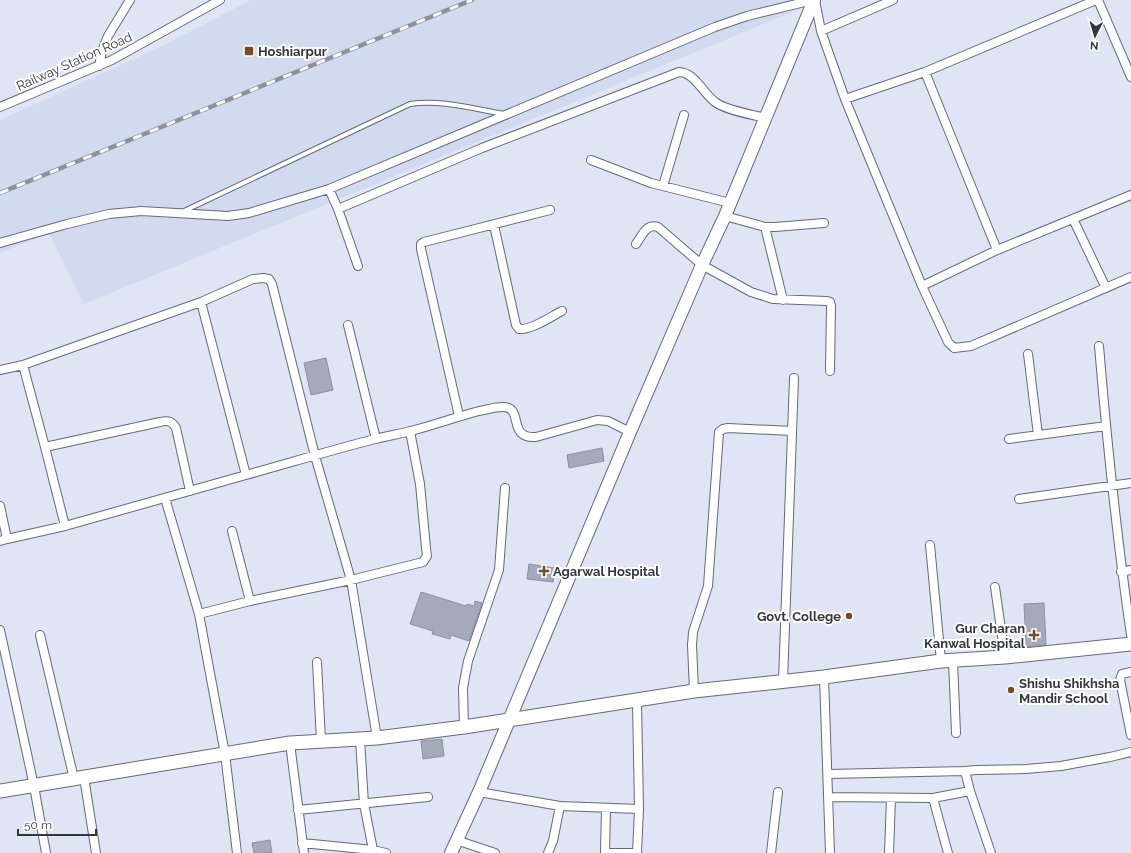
<svg xmlns="http://www.w3.org/2000/svg" width="1131" height="853" font-family="Raleway,sans-serif">
  <style>
    .built { fill: #d2daf0 }
    .building { fill: #a4aab9; stroke: #8c91a0 }
    .lines { fill: none; stroke-linecap: round; stroke-linejoin: round }
    .service-casing { stroke: #656a78; stroke-width: 6 }
    .minor-casing { stroke: #656a78; stroke-width: 10 }
    .secondary-casing { stroke: #656a78; stroke-width: 14 }
    .primary-casing { stroke: #656a78; stroke-width: 15 }
    .service { stroke: #fff; stroke-width: 4 }
    .minor { stroke: #fff; stroke-width: 8 }
    .secondary { stroke: #fff; stroke-width: 12 }
    .primary { stroke: #fff; stroke-width: 13 }
    .rail-casing { stroke: #8d919c; stroke-width: 4.5 }
    .rail { stroke: #fff; stroke-width: 3; stroke-dasharray: 9; stroke-linecap: butt }
    .poi-dot { fill: #734c2a; stroke: #fff; stroke-width: 1.5 }
    .labels { text-anchor: middle; stroke-width: 4; stroke-linejoin: round; paint-order: stroke }
    .poi-label { font-size: 13px; font-weight: bold; fill: #34363c; stroke: #fff; text-anchor: start }
    .street-label { font-size: 13px; fill: #34363c; stroke: #fff }
  </style>
  <rect width="100%" height="100%" fill="#dfe5f5"/>
  <path class="built" d="M251 0H805L802 8 84 304 49 233 0 253V120L158 48Z"/>
  <path class="building" d="M326 358 333 390 311 395 304 363Z
    M602 448 604 461 569 468 567 455Z
    M529 564 555 568 553 582 527 579Z
    M421 592 466 606 467 604 474 606 475 601 482 603 469 641 451 635 450 639 432 634 433 631 410 624Z
    M1044 603 1046 645 1026 647 1024 604Z
    M442 739 444 756 423 759 421 741Z
    M270 840 272 853H254L252 843Z"/>
  <g class="lines">
    <defs>
      <path id="service" d="M182 212 410 104C440 99 474 109 504 114"/>
      <path id="minor" d="M815 0 821 31 845 99 922 286 948 342 954 348 971 346 1131 277
        M1098 0 1131 77
        M821 31 893 0
        M99 66 102 51 108 36 130 0
        M925 72 997 250
        M845 99 925 72 1096 0
        M0 107 112 60 220 0
        M591 160 651 183 730 203
        M663 186 684 115
        M329 189 338 209 358 266
        M338 209 482 148 679 72C694 72 703 93 715 102 725 110 753 115 766 118
        M725 216 765 227H775L824 223
        M1073 219 1106 288
        M494 225 516 325 519 329C532 330 550 317 562 311
        M765 227 783 300
        M0 243 67 224 109 214 141 211 228 216 249 213 329 189 715 27 747 16 813 0
        M636 244C642 236 646 223 658 227L702 265 751 292 773 299 827 301 830 302 831 306 830 371
        M922 286 997 250 1131 195
        M348 325 376 439
        M1099 346C1107 443 1117 539 1131 635
        M1028 354 1038 435
        M23 365 201 302 253 279 263 278 269 279 272 284 315 456 351 580 377 738
        M0 370 23 365 45 447 65 526 246 475 201 302
        M459 416 421 249V244L424 242 550 210
        M1009 439 1106 426
        M45 447 160 422C168 420 172 421 176 428L190 491
        M246 475C289 463 332 450 375 439 387 436 399 434 411 431 434 425 456 417 479 411 486 410 494 407 502 407 525 406 506 439 536 437L597 420 608 421 630 432
        M165 498 199 614 225 754 237 853
        M1019 499 1131 483
        M0 506 7 539 0 541
        M232 531 250 601
        M7 539 65 526
        M930 545 941 661
        M1121 572 1131 570
        M995 587 1005 657
        M199 614 250 601 351 580 423 562 427 556 426 548 420 484 410 431
        M0 630 34 786 46 853
        M40 635 74 779
        M953 661 956 733
        M317 662 321 741
        M1131 672 1122 674 1120 680 1131 735
        M824 677 830 853
        M783 681 794 378
        M694 691 692 645 693 632 708 586 719 432 723 429 728 428 792 431
        M464 727 463 688 465 677 468 661 499 570 505 488
        M360 739 364 804 373 850
        M290 743 304 853
        M828 774 965 771
        M84 777 96 853
        M479 792 560 806 639 809
        M829 797 933 798 970 791
        M933 798 948 853
        M298 810 428 797
        M456 840 495 853
        M302 843 373 850 386 853
        M605 852 606 809
        M548 853 553 841 560 806
        M605 853H637L639 809 637 701
        M771 853 778 792
        M889 853 891 798
        M991 853 970 791 965 771 976 770 1026 769 1061 766 1110 757 1131 752"/>
      <path id="secondary" d="M451 853 479 792 630 432 702 265 725 216 814 0"/>
      <path id="primary" d="M0 791 290 743 377 738 464 727 694 691 824 677 941 661 1005 657 1131 644"/>
    </defs>
    <use href="#service" class="service-casing"/>
    <use href="#minor" class="minor-casing"/>
    <use href="#secondary" class="secondary-casing"/>
    <use href="#primary" class="primary-casing"/>
    <use href="#service" class="service"/>
    <use href="#minor" class="minor"/>
    <use href="#secondary" class="secondary"/>
    <use href="#primary" class="primary"/>
    <defs>
      <path id="rail" d="M0 193 472 0"/>
    </defs>
    <use href="#rail" class="rail-casing"/>
    <use href="#rail" class="rail"/>
  </g>
  <g class="poi-dot">
    <rect x="244" y="46" width="10" height="10" rx="2"/>
    <path d="M542 565h4v4h4v4h-4v4h-4v-4h-4v-4h4z"/>
    <circle cx="849" cy="616" r="4"/>
    <path d="M1032 629h4v4h4v4h-4v4h-4v-4h-4v-4h4z"/>
    <circle cx="1011" cy="690" r="4"/>
  </g>
  <g class="labels">
    <g class="poi-label">
      <text x="258" y="56">Hoshiarpur</text>
      <text x="553" y="576">Agarwal Hospital</text>
      <text x="841" y="621" text-anchor="end">Govt. College</text>
      <text x="1025" y="633" text-anchor="end">Gur Charan<tspan x="1025" dy="15">Kanwal Hospital</tspan></text>
      <text x="1019" y="688">Shishu Shikhsha<tspan x="1019" dy="15">Mandir School</tspan></text>
    </g>
    <g class="street-label">
      <text transform="translate(74 61) rotate(-24)" y="5">Railway Station Road</text>
    </g>
  </g>
  <g transform="translate(1095 36) rotate(185)" stroke="#ffffff" stroke-width="3" paint-order="stroke">
  <path d="M0-3L7 15L0 10L-7 15Z" fill="#34363c"/>
  <text y="-6" font-size="11" font-weight="bold" text-anchor="middle" fill="#34363c">N</text>
  </g>
  <path d="M18 829v6h78v-6" fill="none" stroke="#34363c" stroke-width="2"/>
  <text x="24" y="829" font-size="12" fill="#34363c" stroke="#ffffff" stroke-width="3" paint-order="stroke">50 m</text>
</svg>
